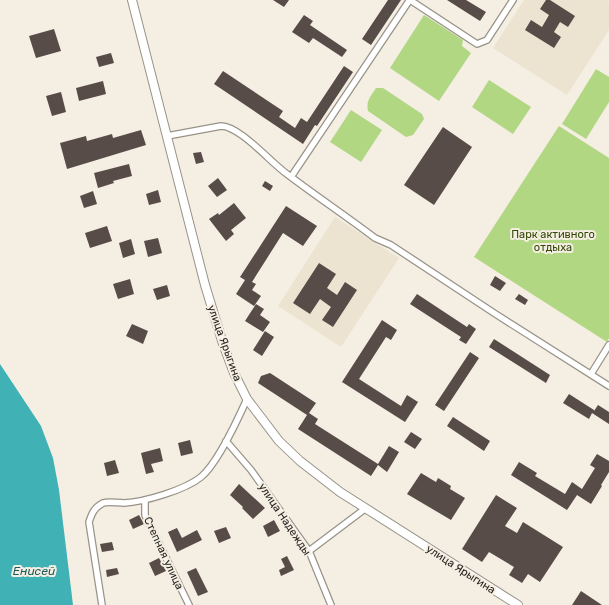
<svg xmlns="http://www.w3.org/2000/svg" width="609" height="605" font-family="Rubik,sans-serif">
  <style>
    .built { fill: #ece4d1 }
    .green { fill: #b2d783 }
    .water { fill: #40b1b5 }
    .building { fill: #584c49 }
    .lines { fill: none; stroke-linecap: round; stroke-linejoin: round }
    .street-casing { stroke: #989388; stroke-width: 8 }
    .secondary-casing { stroke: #989388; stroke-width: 10 }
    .street { stroke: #fff; stroke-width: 5.5 }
    .secondary { stroke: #fff; stroke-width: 8 }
    .labels { text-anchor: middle; stroke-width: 4; stroke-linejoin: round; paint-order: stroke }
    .park-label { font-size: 11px; fill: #304704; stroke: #f4eee3 }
    .street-label { font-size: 11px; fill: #211f1b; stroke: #f4eee3 }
    .water-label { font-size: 12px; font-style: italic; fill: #1b5a5c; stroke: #f4eee3 }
  </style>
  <rect width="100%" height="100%" fill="#f4eee3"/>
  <path class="built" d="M524 0H608L609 3V30L567 95 493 48Z
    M335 217 399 258 341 347 278 306Z"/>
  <path class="green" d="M424 15 463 40 462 46 471 53 439 101 390 68Z
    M596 69 609 77V102L586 139 562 124Z
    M489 80 531 107 513 134 472 107Z
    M376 88H383L422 114 424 119 413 135 406 137 368 111C366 101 370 97 376 88Z
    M351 110 382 130 361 162 330 142Z
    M559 126 609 158V338L607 342 474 257Z"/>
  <path class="water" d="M0 364 41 426 53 458 59 490 73 605H0Z"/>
  <path class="building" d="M273 0H289L284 7Z
    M388 0H401L371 45 362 39Z
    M447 0H466L486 12 480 21Z
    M546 0H550L575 16 568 27 560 22 554 32 561 37 554 48 525 30 531 20 542 27 549 15 540 9Z
    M304 15 313 21 310 25 347 50 342 57 313 38 309 43 292 32Z
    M54 29 61 51 36 58 29 36Z
    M111 53 114 63 99 67 96 57Z
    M344 66 353 72 317 126 315 125 303 144 214 84 223 71 283 111 279 117 295 128 301 118 307 122Z
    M103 81 106 94 79 101 76 88Z
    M61 92 66 112 52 116 46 96Z
    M443 127 472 147 434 205 404 185Z
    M141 130 146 145 67 169 60 143 86 136 87 141 112 134 113 138Z
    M201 152 204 162 196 164 193 153Z
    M129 164 132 176 113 181 114 183 98 188 94 173Z
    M218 178 227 190 217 197 208 186Z
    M265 181 273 186 270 191 262 186Z
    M158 190 161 202 149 205 146 194Z
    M93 191 97 204 84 208 80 196Z
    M234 203 246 218 231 230 234 234 226 241 209 219 218 213 219 215Z
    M286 206 317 226 303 246 283 233 252 282 256 284 252 290 261 296 254 306 236 294 245 280 240 277Z
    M107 226 112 241 90 248 85 233Z
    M158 238 162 253 148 257 144 241Z
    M131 239 135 254 123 258 119 243Z
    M319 263 336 274 327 288 337 295 345 282 357 290 333 327 322 320 331 307 320 299 310 314 293 303Z
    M495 276 506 283 500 291 490 285Z
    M130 279 134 294 118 299 113 284Z
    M167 285 170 296 157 300 153 289Z
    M417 294 467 327 469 324 476 329 466 344 459 340 461 337 410 304Z
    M519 294 528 300 525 305 515 299Z
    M256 304 264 309 260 315 270 322 263 332 245 321Z
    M382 320 397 330 391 340 386 337 359 379 401 406 407 395 418 402 405 422 342 382Z
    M132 324 148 331 143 344 126 336Z
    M265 331 274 337 262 356 253 350Z
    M494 339 550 375 546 383 489 347Z
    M470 352 479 358 444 411 435 405Z
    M270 373 316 403 309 413 318 419 315 424 378 464 389 446 399 452 387 472 378 465 371 476 298 429 307 415 258 383 261 376Z
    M569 394 594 410V411L598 405 609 412V424L592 413 589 419 563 403Z
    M453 417 490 441 484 451 447 426Z
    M411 432 422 439 415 449 404 442Z
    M190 440 193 453 181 456 178 443Z
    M160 448 163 461 151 464 154 472 146 474 141 453Z
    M597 454 609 461V472L601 485 602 486 591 504 577 495 567 510 511 475 519 462 537 473 535 476 565 494 572 482 582 489 595 468 590 465Z
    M115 460 119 473 107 476 104 463Z
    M421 473 436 482 438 478 451 486 450 489 465 498 451 520 407 494Z
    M239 484 265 508 253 519 242 508 243 507 230 495Z
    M496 495 517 508 505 526 517 533 523 522 563 547 540 582 528 574 522 583 509 575 514 567 489 552 482 562 462 549Z
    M139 515 144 524 133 529 129 520Z
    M274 520 280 531 268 537 263 526Z
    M226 527 231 538 219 543 214 531Z
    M177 528 182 538 197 530 202 540 177 552 168 532Z
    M112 542 114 550 102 552 100 544Z
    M287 556 294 570 281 576 279 570 285 567 281 559Z
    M159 558 166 571 155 576 149 563Z
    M117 568 119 574 107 577 106 570Z
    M196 568 208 592 198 596 187 572Z
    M581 591 602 605H572Z"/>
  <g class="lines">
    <defs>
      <path id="street" d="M410 0 477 44 487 40 513 0
        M167 136 221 126C240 126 271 163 287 174 316 196 346 216 375 238L391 245 494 313 609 386
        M291 177 409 1
        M591 374 609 345
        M226 441 251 470 309 551 331 605
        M145 500V515L189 605
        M309 551 366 508
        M102 605 89 522C92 513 94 508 103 503 108 501 117 503 124 503 144 502 185 490 201 477 218 463 238 419 247 399"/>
      <path id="secondary" d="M132 0 205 285 223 344 234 373 247 399 279 441 300 461 340 492 518 605"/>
    </defs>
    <use href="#street" class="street-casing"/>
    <use href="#secondary" class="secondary-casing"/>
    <use href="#street" class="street"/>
    <use href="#secondary" class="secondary"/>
  </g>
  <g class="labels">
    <g class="park-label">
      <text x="553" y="238">Парк активного<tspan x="553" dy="13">отдыха</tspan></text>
    </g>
    <g class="street-label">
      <text transform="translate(225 343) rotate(70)" y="4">улица Ярыгина</text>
      <text transform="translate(285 519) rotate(56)" y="4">улица Надежды</text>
      <text transform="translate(164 553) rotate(65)" y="4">Степная улица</text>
      <text transform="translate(461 569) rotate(33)" y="4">улица Ярыгина</text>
    </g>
    <g class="water-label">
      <text x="34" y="575">Енисей</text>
    </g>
  </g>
</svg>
